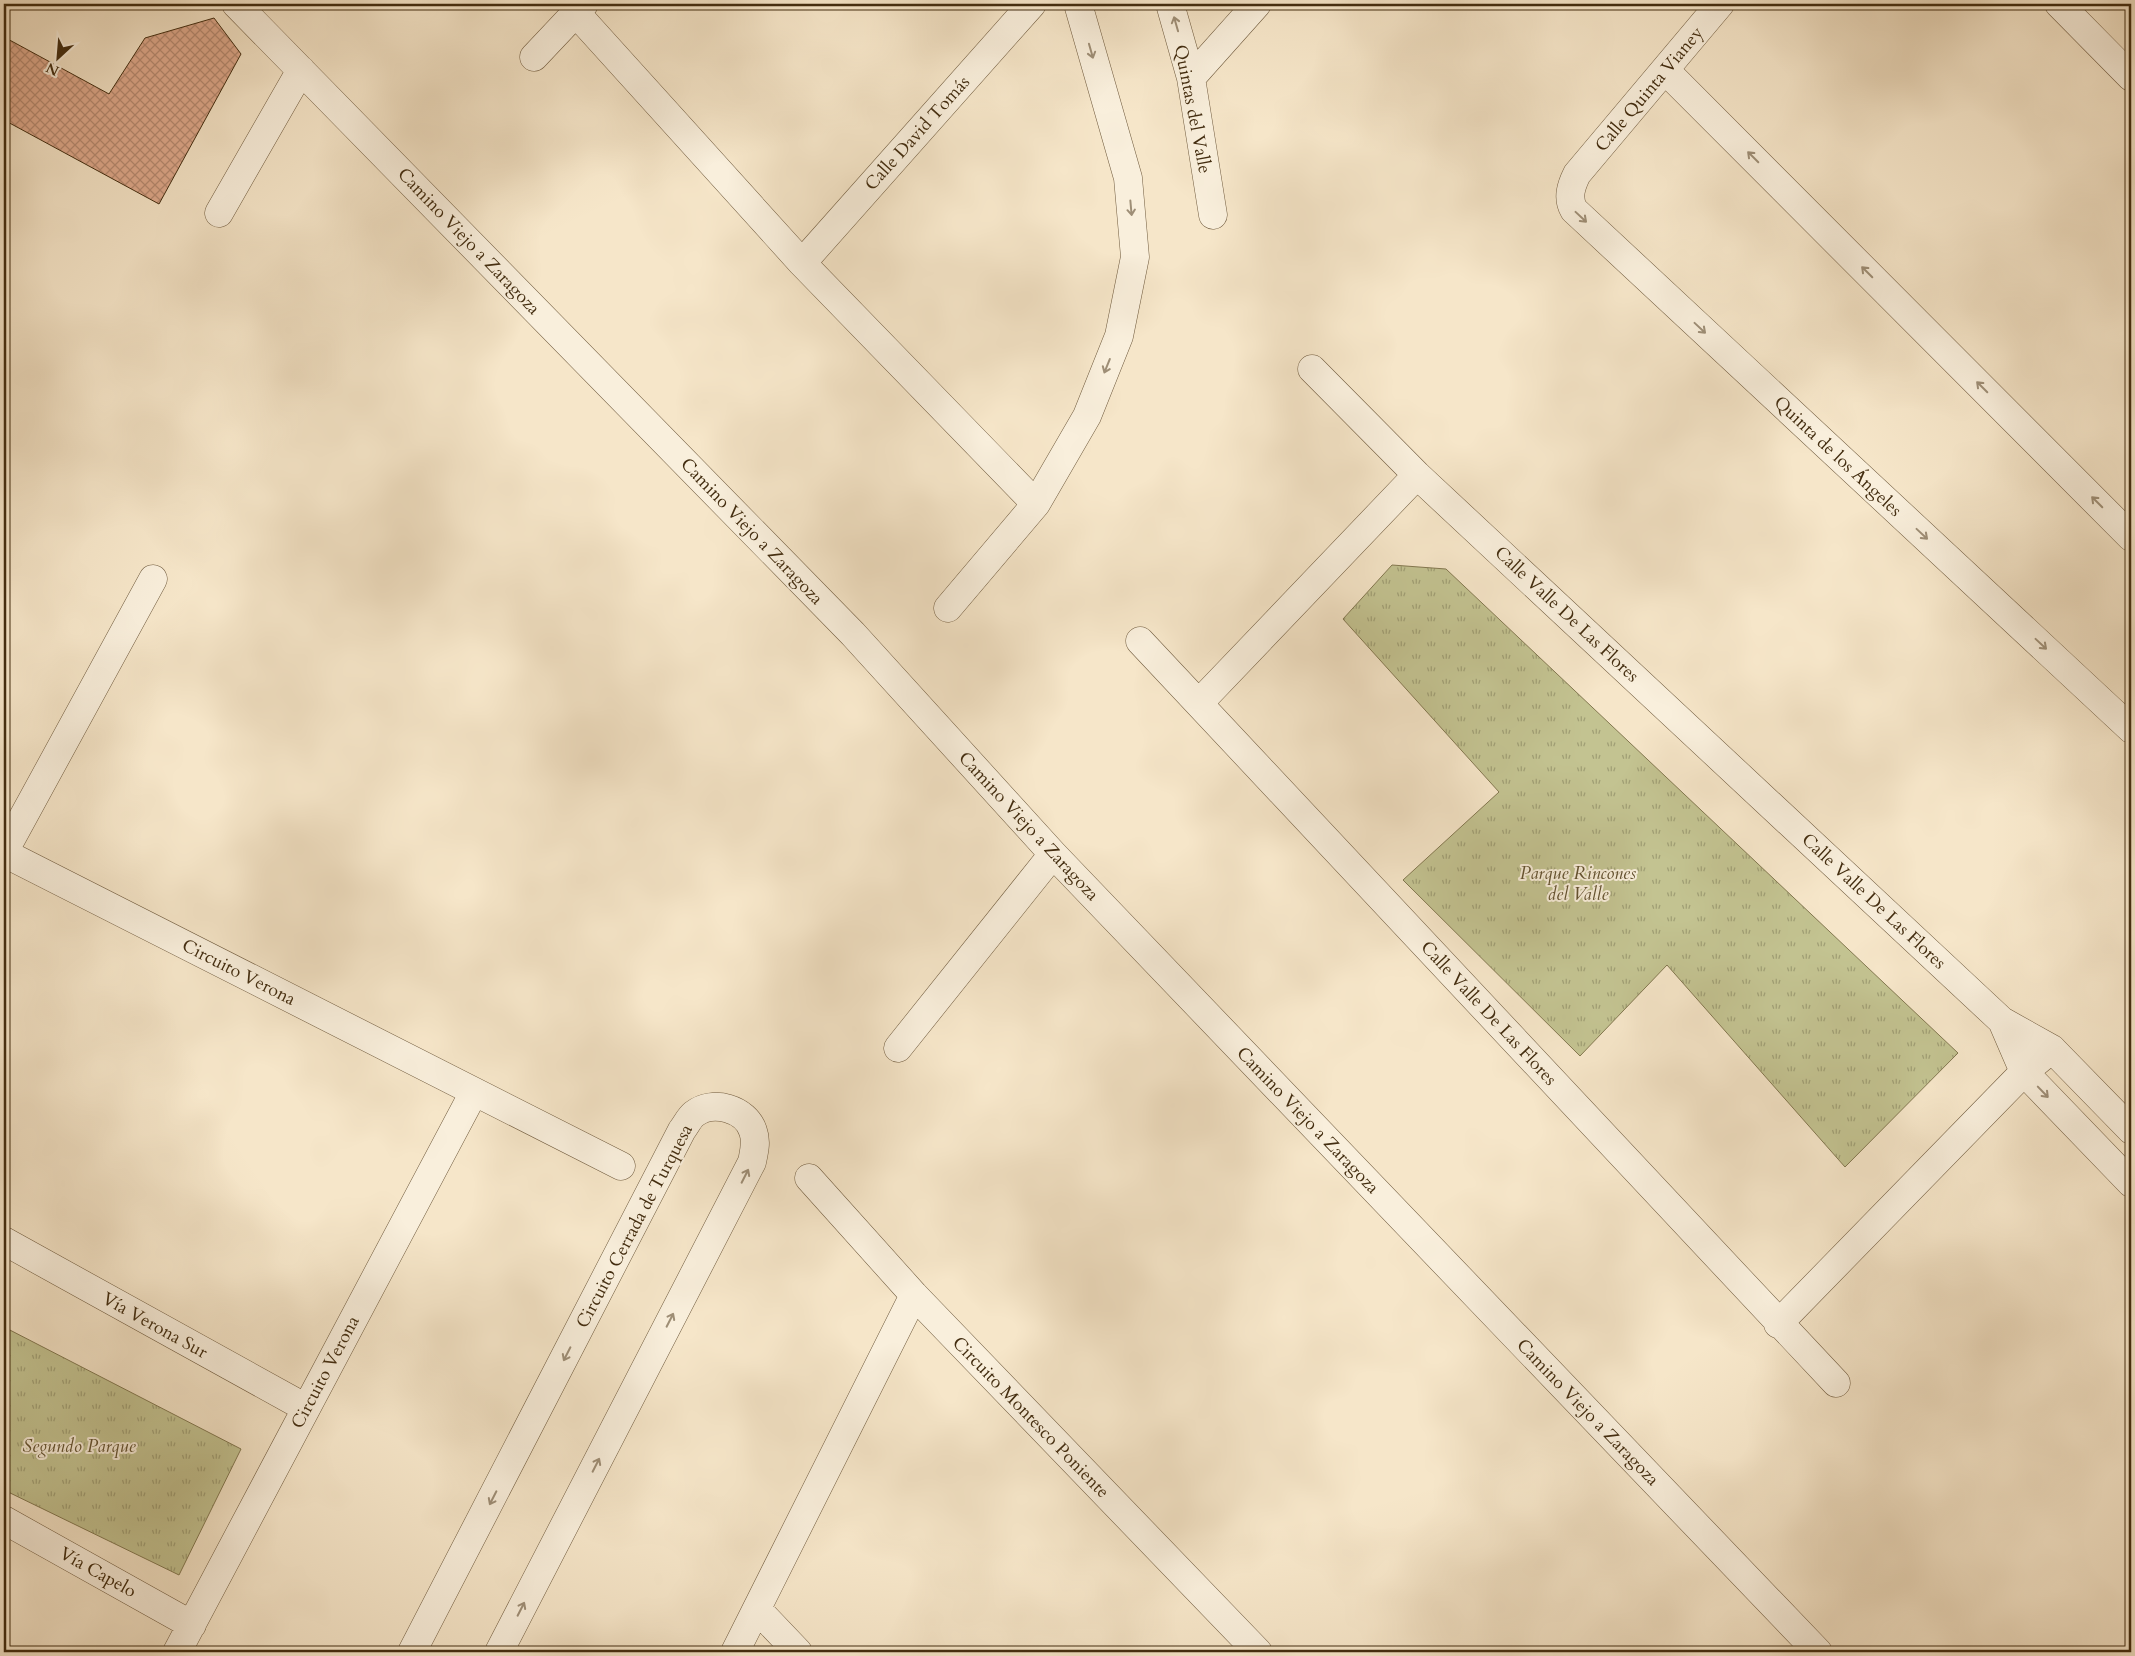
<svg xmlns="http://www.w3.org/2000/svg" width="2135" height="1656" font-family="Cardo,serif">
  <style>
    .park { fill: url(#park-tufts); stroke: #837850 }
    .building { fill: url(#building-cross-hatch); stroke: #432d10 }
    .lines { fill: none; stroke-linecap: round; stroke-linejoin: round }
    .minor-casing { stroke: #705b3e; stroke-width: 29 }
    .minor { stroke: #f9efdc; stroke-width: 28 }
    .oneway { stroke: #9e8e76 }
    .labels { text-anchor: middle; stroke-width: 4; stroke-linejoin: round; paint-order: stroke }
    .street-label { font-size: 18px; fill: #432d10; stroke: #f9efdc }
    .park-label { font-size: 18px; font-style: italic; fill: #635230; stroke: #f9efdc }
  </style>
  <defs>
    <pattern id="park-tufts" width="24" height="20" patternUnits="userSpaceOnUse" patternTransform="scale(1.25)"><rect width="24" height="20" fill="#c3c391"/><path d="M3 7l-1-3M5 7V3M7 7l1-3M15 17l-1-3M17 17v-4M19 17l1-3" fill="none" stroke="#a09f75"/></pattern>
    <pattern id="building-cross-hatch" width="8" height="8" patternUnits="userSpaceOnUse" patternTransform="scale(1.25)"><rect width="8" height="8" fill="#dea98c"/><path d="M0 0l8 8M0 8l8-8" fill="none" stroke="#b68a71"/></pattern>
  </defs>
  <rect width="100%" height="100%" fill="#f6e6c9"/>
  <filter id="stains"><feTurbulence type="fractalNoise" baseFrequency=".004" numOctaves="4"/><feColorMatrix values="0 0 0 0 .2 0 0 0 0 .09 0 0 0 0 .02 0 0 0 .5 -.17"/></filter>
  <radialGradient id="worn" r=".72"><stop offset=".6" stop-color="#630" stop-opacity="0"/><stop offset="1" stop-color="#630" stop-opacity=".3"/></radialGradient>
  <path class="park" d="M1392 565 1446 569 1958 1053 1845 1167 1667 965 1580 1056 1403 880 1499 792 1343 619Z
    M4 1327 241 1449 179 1575 4 1490Z"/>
  <path class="building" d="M214 18 241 54 159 204 4 120V37L109 94 145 38Z"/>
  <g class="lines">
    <defs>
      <path id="minor" d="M236 4 853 634 1053 854 1818 1652
        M1170 4 1191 78 1213 215
        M1720 4 1577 174C1571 186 1567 198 1574 210L2131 729
        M2059 4 2131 77
        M576 13 802 263 1036 504
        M534 57 584 4
        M1665 70 2131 537
        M1191 78 1257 4
        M219 213 301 70
        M802 263 1032 4
        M1312 369 1417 475 2002 1021 2052 1049 2131 1130
        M948 608 1036 504 1087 416 1119 336 1135 257 1128 178 1078 4
        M1140 641 1836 1383
        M1200 702 1417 475
        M4 852 153 579
        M4 853 621 1166
        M2002 1021 2024 1072 2131 1183
        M898 1048 1053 854
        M809 1178 914 1295 1258 1652
        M4 1241 306 1408
        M1778 1324 2024 1072 2052 1049
        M4 1520 192 1625
        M757 1609 798 1652
        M177 1652 474 1092
        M412 1652 682 1130C686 1125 689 1118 694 1114 713 1099 746 1109 753 1131 757 1142 754 1152 752 1162L499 1652
        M735 1652 914 1295"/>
    </defs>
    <use href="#minor" class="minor-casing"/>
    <use href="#minor" class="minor"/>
  </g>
  <defs><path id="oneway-shaft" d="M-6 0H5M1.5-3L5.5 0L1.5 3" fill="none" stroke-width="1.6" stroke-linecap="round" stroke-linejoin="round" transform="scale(1.25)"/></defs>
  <g class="oneway">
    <use href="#oneway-shaft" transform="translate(1176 24) rotate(-106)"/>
    <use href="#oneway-shaft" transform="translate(1091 51) rotate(74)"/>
    <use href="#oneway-shaft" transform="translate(1753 157) rotate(-135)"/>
    <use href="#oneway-shaft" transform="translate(1131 208) rotate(85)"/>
    <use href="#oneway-shaft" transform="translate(1581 217) rotate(43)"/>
    <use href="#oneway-shaft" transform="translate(1867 272) rotate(-135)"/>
    <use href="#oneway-shaft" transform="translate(1700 328) rotate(43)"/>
    <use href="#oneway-shaft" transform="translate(1107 366) rotate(112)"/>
    <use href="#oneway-shaft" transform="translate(1982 387) rotate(-135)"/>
    <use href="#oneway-shaft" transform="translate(2097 502) rotate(-135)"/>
    <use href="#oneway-shaft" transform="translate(1922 534) rotate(43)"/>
    <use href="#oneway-shaft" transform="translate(2041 644) rotate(43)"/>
    <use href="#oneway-shaft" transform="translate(2043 1092) rotate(46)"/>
    <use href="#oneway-shaft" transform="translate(745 1176) rotate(-63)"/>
    <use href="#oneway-shaft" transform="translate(670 1320) rotate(-63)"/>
    <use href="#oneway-shaft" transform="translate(567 1354) rotate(117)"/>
    <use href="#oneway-shaft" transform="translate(596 1465) rotate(-63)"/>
    <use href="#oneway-shaft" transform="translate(493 1498) rotate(117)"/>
    <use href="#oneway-shaft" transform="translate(521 1609) rotate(-63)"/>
  </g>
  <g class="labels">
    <g class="street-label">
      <text transform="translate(1649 89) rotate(-50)" y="6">Calle Quinta Vianey</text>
      <text transform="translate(1193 109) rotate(79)" y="6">Quintas del Valle</text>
      <text transform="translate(917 133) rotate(-48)" y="6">Calle David Tomás</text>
      <text transform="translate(469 241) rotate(46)" y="6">Camino Viejo a Zaragoza</text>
      <text transform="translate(1838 456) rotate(43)" y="6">Quinta de los Ángeles</text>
      <text transform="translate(752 531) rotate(46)" y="6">Camino Viejo a Zaragoza</text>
      <text transform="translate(1567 614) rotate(43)" y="6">Calle Valle De Las Flores</text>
      <text transform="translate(1029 826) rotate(47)" y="6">Camino Viejo a Zaragoza</text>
      <text transform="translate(1874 901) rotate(43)" y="6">Calle Valle De Las Flores</text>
      <text transform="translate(239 972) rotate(27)" y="6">Circuito Verona</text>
      <text transform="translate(1489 1013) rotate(47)" y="6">Calle Valle De Las Flores</text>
      <text transform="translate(1308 1120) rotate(46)" y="6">Camino Viejo a Zaragoza</text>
      <text transform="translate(634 1226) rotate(-62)" y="6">Circuito Cerrada de Turquesa</text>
      <text transform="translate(155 1325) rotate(29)" y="6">Vía Verona Sur</text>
      <text transform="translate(325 1372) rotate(-62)" y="6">Circuito Verona</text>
      <text transform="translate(1588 1412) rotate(46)" y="6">Camino Viejo a Zaragoza</text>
      <text transform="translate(1031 1417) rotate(46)" y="6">Circuito Montesco Poniente</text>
      <text transform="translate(98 1572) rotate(29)" y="6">Vía Capelo</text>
    </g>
    <g class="park-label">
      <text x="1578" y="879">Parque Rincones<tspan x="1578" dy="21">del Valle</tspan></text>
      <text x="79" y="1452">Segundo Parque</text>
    </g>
  </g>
  <rect width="2135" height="1656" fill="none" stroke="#f6e6c9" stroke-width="20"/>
  <rect x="5" y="5" width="2125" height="1646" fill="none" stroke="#432d10" stroke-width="2.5"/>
  <rect x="10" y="10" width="2115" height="1636" fill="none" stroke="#432d10"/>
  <g transform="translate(58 58) rotate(206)" stroke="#f9efdc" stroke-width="4" paint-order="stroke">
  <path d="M0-4L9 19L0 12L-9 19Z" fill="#432d10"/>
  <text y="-8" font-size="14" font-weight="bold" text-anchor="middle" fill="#432d10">N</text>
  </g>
  <rect width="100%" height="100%" filter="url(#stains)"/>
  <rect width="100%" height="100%" fill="url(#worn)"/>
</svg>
